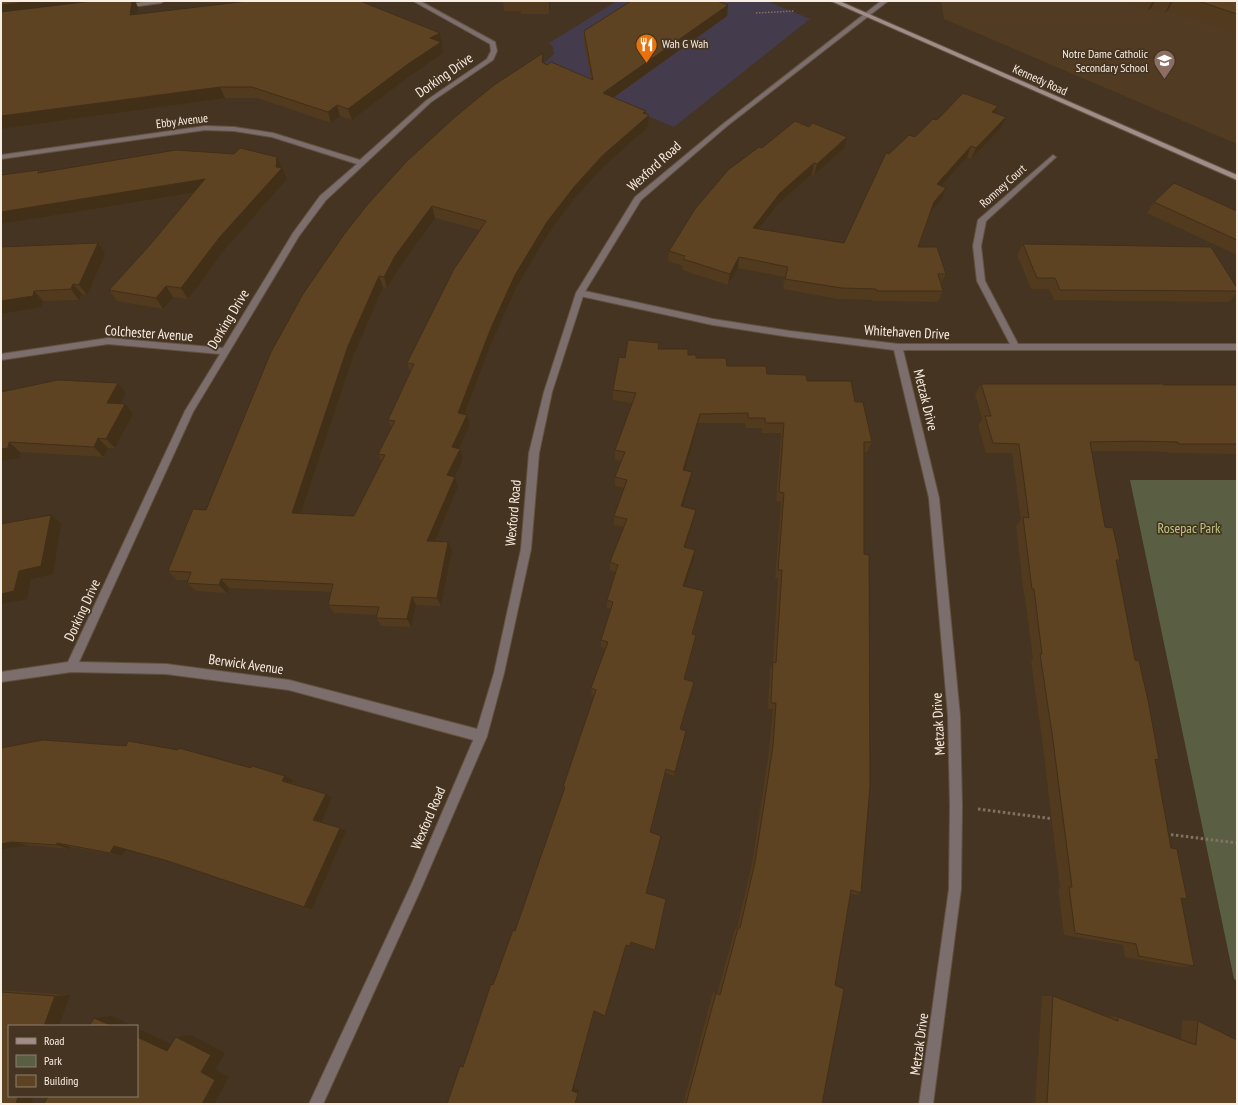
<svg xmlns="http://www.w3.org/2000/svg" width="1238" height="1105" font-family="'PT Sans Narrow',sans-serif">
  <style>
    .commercial { fill: #443b4c }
    .built { fill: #513b22 }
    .green { fill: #5a5f44 }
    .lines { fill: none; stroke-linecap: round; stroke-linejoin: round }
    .minor-casing { stroke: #625240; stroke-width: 2 }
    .tertiary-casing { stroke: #625240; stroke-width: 2 }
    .secondary-casing { stroke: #625240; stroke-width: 2 }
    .path-far1 { stroke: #817262; stroke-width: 1.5; stroke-dasharray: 1.5 1.5; stroke-linecap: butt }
    .path { stroke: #817262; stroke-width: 3; stroke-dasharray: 2.5 2.5; stroke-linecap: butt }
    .minor { fill: #7c6e6c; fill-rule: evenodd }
    .tertiary { fill: #7c6e6c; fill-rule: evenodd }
    .secondary { fill: #a28c89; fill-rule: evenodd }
    .wall { fill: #513a1e; fill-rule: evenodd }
    .shaded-wall { fill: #422f18 }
    .building { fill: #5e4323; stroke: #422f18; fill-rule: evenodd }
    .labels { text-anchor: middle; stroke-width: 3.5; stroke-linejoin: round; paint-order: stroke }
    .far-poi-label { font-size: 12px; fill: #f9eee3; stroke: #453421; text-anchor: start }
    .far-street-label { font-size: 12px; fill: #f9eee3; stroke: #453421 }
    .street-label { font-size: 14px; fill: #f9eee3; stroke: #453421 }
    .park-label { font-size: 14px; fill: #bdc783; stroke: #453421 }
  </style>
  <rect width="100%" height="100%" fill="#453421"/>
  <path class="commercial" d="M617 1H767L810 19 674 127 596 94 542 65 554 54 553 47 549 43Z"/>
  <path class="built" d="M941 1H1237V144L944 19Z"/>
  <path class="green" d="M1130 480H1237V981L1234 979Z"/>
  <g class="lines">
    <defs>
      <path id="minor" d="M148 1H164L161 3 124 8 121 6Z
        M413 1H420L495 42 497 51 493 60 431 102 326 200 299 236 193 412 79 662 166 664 289 680 481 730 485 732 487 736 485 740 481 742 289 690 166 674 71 672 1 682V672L68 662 185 411 220 354 108 344 1 360V354L108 338 223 348 293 233 320 196 357 164 272 137 234 131 205 130 1 159V155L205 126 234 127 273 133 360 160 427 100 487 59 491 51 490 44Z
        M1053 155 1056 157 1055 158 986 221 981 246 985 281 1018 344H1237V350H903L939 498 960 716 962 806 961 889 933 1104H919L949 889 950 806 948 716 929 498 894 350 790 337 713 325 580 296 576 293 580 290 713 319 790 331 898 344H1010L977 281 973 246 978 220Z"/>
      <path id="tertiary" d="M881 1H888L727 126 641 200 584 293 552 392 539 453 531 549 504 673 487 736 420 891 323 1104H309L412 883 475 736 494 673 521 549 529 453 544 392 576 293 635 197 723 124Z"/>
      <path id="secondary" d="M831 1H839L1237 175V180Z"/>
    </defs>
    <use href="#minor" class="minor-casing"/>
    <use href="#tertiary" class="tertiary-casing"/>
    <use href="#secondary" class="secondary-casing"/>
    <path class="path-far1" d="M756 13 794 11"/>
    <path class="path" d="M978 809 1054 819
      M1166 834 1237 843"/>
    <use href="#minor" class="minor"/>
    <use href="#tertiary" class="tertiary"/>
    <use href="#secondary" class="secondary"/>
  </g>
  <path class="wall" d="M503 1H551L549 14H521V11H504Z
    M1124 1H1237V34L1168 10 1165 13 1151 8 1148 10Z
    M728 5 727 16 613 97 646 114 648 127 602 168 574 199 548 234 517 286 493 339 465 415 470 425 459 449 463 459 454 477 458 487 435 541 452 551 441 606 416 605 411 627 381 626 376 618 377 615 334 613 328 605 331 592 229 588 227 593 196 591 187 583 188 580H177L168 571 206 510 543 53 544 63 591 79 584 43V31ZM435 218 480 230 407 363 410 373 388 420 392 428 378 454 382 462 354 516 301 514 353 357 383 287 387 288 399 268Z
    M138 7 137 14 442 44H441L443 53 411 75 352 120 340 116 331 123 257 98H225L1 129Z
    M998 106 995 113 1006 117 1001 128 971 159 967 157 941 186 946 188 942 199 930 212 918 247 946 274 941 283 943 291 938 302 873 301 872 300 838 299 783 289 785 277 738 268 728 285 682 270 683 266 668 261 669 251 762 148H844L814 175 812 174 778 204 759 229 844 243 889 154 915 137 937 120Z
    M277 157 287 179 225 249 188 299 173 297 163 309 117 301 109 290 149 246 194 193 1 224 39 170 41 172Z
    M1154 202 1237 211V255L1147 213Z
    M98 243 105 254 87 295 82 294 79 300 43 301 42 307 1 314Z
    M1023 244 1237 288V293L1229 302 1054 300 1049 289H1031L1017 255Z
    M659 343 658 349 688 355 727 366 767 374 807 381 855 402 872 442 867 452H864L861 893 855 895 851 894 835 985 822 1104H683L713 992 717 994 735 929 737 928 752 864 769 751 773 709H768L770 669 773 663 778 578H775L781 502 776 501 781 433H762V428H746L745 423H698L684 471 692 472 690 482 682 507 696 510 694 519 686 548 694 559 684 586 704 591 693 634 696 635 685 679 681 729 686 731 674 776 665 773 650 832 646 893 655 950H654L630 943 629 947 626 946 595 1011 573 1087 579 1090 464 1064 491 984H493L515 931 564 790 563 787 594 695H592L591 688 606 649 601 647V640L611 609 607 608V600L616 572 610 570V562L624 527 614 525V516L624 488 615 486V477L621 461 615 460V450L632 403 613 400V390L625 358Z
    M118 383 126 393 120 404 133 414 115 448H108L103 457 20 452 19 458 1 461V392Z
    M981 384 1164 385H1237V454L1168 453V452L1128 451H1091L1105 527 1120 560 1116 564 1135 660 1159 760 1156 761 1171 848 1187 899H1181L1194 966 1180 967 1125 957 1123 945 1064 935 1058 889H1060L1042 739 1031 661 1033 659 1025 597 1024 596 1016 526 1021 520 1012 453H986L978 426 982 419 975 394Z
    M1 748 251 768 285 776 293 780 291 783 332 798 321 822 346 831 312 909 168 861 126 849 122 856 70 847 69 849 27 845 1 850Z
    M1 990 70 995 59 1026H9V1096H34L31 1104H1Z
    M1042 996H1053L1105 1016 1118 1017 1181 1039 1182 1020 1198 1021 1237 1104H1035Z"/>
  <path class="shaded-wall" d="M34 1H135L138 7 136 26 1 16V5Z
    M549 1H551L549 14Z
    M1153 1H1155L1151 8 1148 10Z
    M1171 1H1173L1168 10 1165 13Z
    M728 5 727 16 603 105V93Z
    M440 33 443 53 411 75 352 120 348 109 430 38Z
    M543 53 544 64 542 62Z
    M220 87 225 98 1 129V116Z
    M337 105 340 116 331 123 328 112Z
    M998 106 993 117 992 112Z
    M646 111V118L649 115 648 127 602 168 574 199 548 234 517 286 493 339 461 424 458 413 491 328 515 275 547 222 574 187 643 113Z
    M1006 117 1001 128 971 159 976 148Z
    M847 137 844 148 814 175 817 164Z
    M971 146 967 157 933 195 937 184Z
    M277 157 287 179 225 249 188 299 181 288 219 238 276 167Z
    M814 163 812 174 778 204 751 239 753 228 780 193Z
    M205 179 211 190 1 224V212Z
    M946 188 942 199 929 213 934 202Z
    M432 206 435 218 399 268 387 288 384 277 395 256Z
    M98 243 105 254 87 295 79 285Z
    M739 257 738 268 728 285 730 274Z
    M379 276 383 287 353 357 298 522 292 513 348 346Z
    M73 284 82 294 79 300 71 289Z
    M166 286 173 297 163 309 156 298Z
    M34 291 43 301 42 307 1 314V301Z
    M118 383 126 393 116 413 107 403Z
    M125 404 133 414 115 448 106 439Z
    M700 414 698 423 682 480 683 470Z
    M467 415 470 425 455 457 452 447Z
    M98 438 108 448 103 457 94 447Z
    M9 442 20 452 19 458 1 461V449Z
    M460 449 463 459 451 485 447 475Z
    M692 472 690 482 680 515 681 506Z
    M455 477 458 487 431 550 427 541Z
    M696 510 694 519 683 556 684 547Z
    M51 515 61 524 53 574 31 579 27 599 1 604V594L19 571Z
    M448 542 452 551 441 606 437 598Z
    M695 550 694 559 682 594 683 586Z
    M221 579 229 588 227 593 219 585Z
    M412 597 416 605 411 627 407 619Z
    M285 776 293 780 290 785 282 781Z
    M326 794 332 798 321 823 313 820Z
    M340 828 346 831 312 909 304 907Z
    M12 842 27 845 1 850V844Z
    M57 843 70 847 69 849 56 845Z
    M114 846 126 849 122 856 110 853Z
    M70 995 59 1026H44L55 996Z
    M595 1010 573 1087 579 1090 575 1104 572 1091Z
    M112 1016 133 1026H112L94 1018Z
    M137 1028 182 1049 167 1051 137 1037Z
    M191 1035 225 1053 215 1069 229 1077 214 1104H202L201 1072 176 1037Z
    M18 1096H34L31 1104H16Z"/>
  <path class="building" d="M1 1H34L1 5Z
    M93 1H132L130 15 248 1H360L440 33 430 38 441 42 408 64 348 109 337 105 328 112 252 87H220L1 116V12Z
    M631 1H717L728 5 603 93 646 111 643 113 649 115 602 156 574 187 547 222 515 275 491 328 458 413 467 415 452 447 460 449 447 475 455 477 427 541 448 542 437 598 412 597 407 619 376 618 379 607 328 605 333 584 221 579 219 585 187 583 191 572 168 571 193 509 206 510 271 352 303 294 345 233 368 204 407 161 454 118 494 85 543 53 542 62 547 65 551 62 593 80 584 31ZM432 206 486 221 454 269 407 363 414 364 388 420 395 421 378 454 385 455 354 516 292 513 348 346 379 276 384 277 395 256Z
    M1198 1H1237V14Z
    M963 93 998 106 992 112 1006 117 976 148 971 146 937 184 946 188 934 202 918 247H937L946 274H938L943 291H877L876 289 842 288 785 279 788 267 739 257 730 274 683 259 685 256 669 251 695 209 728 170 759 147 762 148 795 121 809 127 813 123 847 137 817 164 814 163 780 193 753 228 844 243 886 153 889 154 909 135 915 137 933 119 937 120Z
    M240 148 277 157 276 167 282 168 219 238 181 288 166 286 156 298 109 290 149 246 205 179 1 212V175L39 170 38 173 176 150 234 154Z
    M1174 183 1237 211V240L1154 202Z
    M98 243 79 285 73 284 71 289 34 291 33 296 1 301V247Z
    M1023 244 1211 247 1237 288V291L1060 290 1055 278H1037Z
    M628 340 659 343 658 349H688V355H696V358H726L727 366H766L767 374 806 375 807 381H851L855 402H863L872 442H864V554L869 555 870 786 861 893 851 890 835 985 844 989 822 1104H686L716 993 720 995 738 928H740L755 862 773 746 776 703H771L773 662 776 663 782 570H778L784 493 779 492 784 423H765V418H748V413L700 414 683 470 692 472 681 506 696 510 684 547 695 550 683 586 704 591 692 634 696 635 684 679 694 682 680 729 686 731 675 772 666 769 650 832 661 836 646 893 666 899 655 950 631 942 630 946 626 945 605 1016 594 1011 572 1091 578 1093 575 1104H447L460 1066 463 1067 491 984 493 985 513 930 515 931 565 787H563L596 690 591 688 608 642 601 640 613 602 607 600 618 565 610 562 627 519 614 516 627 480 615 477 625 452 615 450 636 393 613 390 619 357 625 358Z
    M58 380 118 383 107 403 125 404 106 439 98 438 94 447 9 442 8 448 1 449V392Z
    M981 384H1163L1164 385H1237V444H1178V442L1137 441 1090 442 1105 527 1113 528 1120 560H1116L1135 660 1139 661 1148 700 1159 760 1155 759 1171 848 1177 849 1187 899 1181 898 1194 966 1139 956 1136 944 1075 933 1069 887H1072L1052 733 1040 654H1042L1034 589H1032L1023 517 1029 518 1019 444 993 443 985 416H991Z
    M51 515 41 566 19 571 14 591 1 594V524Z
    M43 740 126 746 128 741 178 750 179 748 251 768 252 766 285 776 282 781 326 794 313 820 340 828 304 907 168 861 114 846 110 853 57 843 56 845 12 842 1 844V748Z
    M1 992 55 996 44 1026H9V1096H18L16 1104H1Z
    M1053 996 1118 1021V1017L1196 1045 1198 1021 1237 1040V1104H1047Z
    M94 1018 112 1026H89Z
    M137 1037 167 1051 176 1037 211 1055 201 1072 215 1080 202 1104H44L48 1096H137Z"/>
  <defs>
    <symbol id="restaurant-pin" viewBox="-11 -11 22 30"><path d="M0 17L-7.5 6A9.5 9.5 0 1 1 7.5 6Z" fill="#e8710a" stroke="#453421"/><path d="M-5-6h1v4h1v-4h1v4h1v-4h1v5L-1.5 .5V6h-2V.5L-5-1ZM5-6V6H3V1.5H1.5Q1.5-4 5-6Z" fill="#fff"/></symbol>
    <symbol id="school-pin" viewBox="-11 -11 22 30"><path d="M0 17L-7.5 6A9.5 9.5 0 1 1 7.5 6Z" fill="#8d6e63" stroke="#453421"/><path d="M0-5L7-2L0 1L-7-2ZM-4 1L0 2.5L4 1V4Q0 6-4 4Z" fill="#fff"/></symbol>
  </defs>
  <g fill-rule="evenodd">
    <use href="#restaurant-pin" x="634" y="32" width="25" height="34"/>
    <use href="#school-pin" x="1152" y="48" width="25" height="34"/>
  </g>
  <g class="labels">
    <g class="far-poi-label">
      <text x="662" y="48">Wah G Wah</text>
      <text x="1148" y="58" text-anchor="end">Notre Dame Catholic<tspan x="1148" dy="14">Secondary School</tspan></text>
    </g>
    <g class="far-street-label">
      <text transform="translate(1040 80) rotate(24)" y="4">Kennedy Road</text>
      <text transform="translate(182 121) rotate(-7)" y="4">Ebby Avenue</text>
      <text transform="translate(1003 186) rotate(-42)" y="4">Romney Court</text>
    </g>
    <g class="street-label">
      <text transform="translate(444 75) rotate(-35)" y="5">Dorking Drive</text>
      <text transform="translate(654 166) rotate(-42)" y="5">Wexford Road</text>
      <text transform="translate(228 319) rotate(-59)" y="5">Dorking Drive</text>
      <text transform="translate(907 332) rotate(3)" y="5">Whitehaven Drive</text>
      <text transform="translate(149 333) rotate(4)" y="5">Colchester Avenue</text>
      <text transform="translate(926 400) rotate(76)" y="5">Metzak Drive</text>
      <text transform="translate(513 513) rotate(-85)" y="5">Wexford Road</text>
      <text transform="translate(82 610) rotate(-65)" y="5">Dorking Drive</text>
      <text transform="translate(246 664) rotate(8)" y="5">Berwick Avenue</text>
      <text transform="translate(938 724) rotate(-93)" y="5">Metzak Drive</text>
      <text transform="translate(428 818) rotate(-67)" y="5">Wexford Road</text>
      <text transform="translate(919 1044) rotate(-82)" y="5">Metzak Drive</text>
    </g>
    <g class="park-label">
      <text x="1189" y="533">Rosepac Park</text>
    </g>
  </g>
  <rect width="1238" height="1105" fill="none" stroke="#f9eee3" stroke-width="4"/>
  <rect x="8" y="1025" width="130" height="72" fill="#453421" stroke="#8d7e6f"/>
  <rect x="16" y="1038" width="20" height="6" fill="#a28c89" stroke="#8d7e6f"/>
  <text x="44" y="1045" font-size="12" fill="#f9eee3">Road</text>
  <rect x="16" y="1055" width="20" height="12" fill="#5a5f44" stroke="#8d7e6f"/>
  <text x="44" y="1065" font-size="12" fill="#f9eee3">Park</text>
  <rect x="16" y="1075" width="20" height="12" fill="#5e4323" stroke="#8d7e6f"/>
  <text x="44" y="1085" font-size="12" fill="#f9eee3">Building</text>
</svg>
